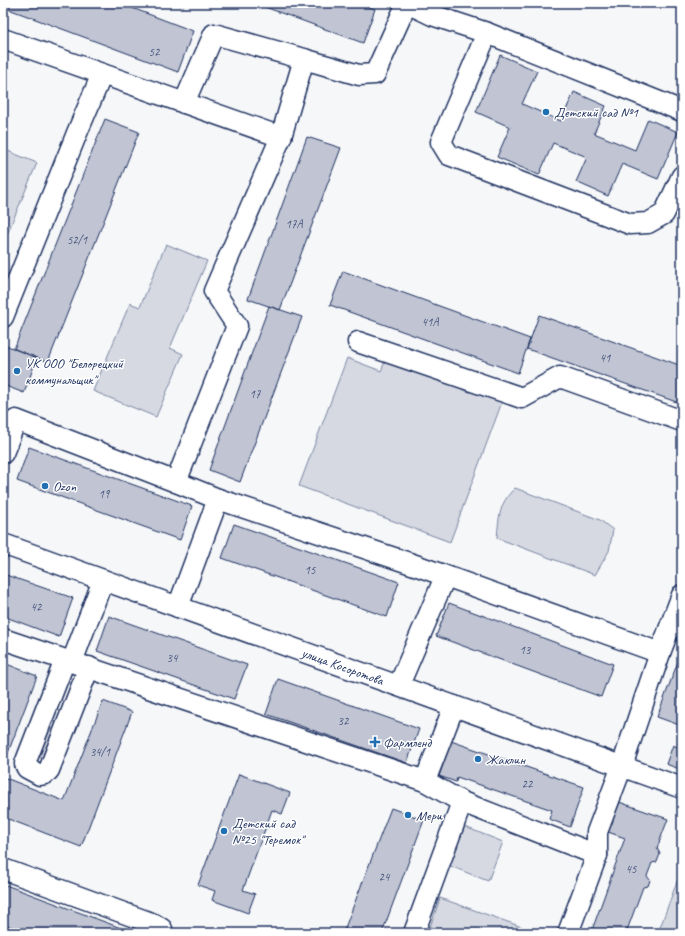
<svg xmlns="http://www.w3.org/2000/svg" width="685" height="936" font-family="Caveat,sans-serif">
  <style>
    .green { fill: #d6d9e2; stroke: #7884a0 }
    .building { fill: #c0c4d3; stroke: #1b2f5e }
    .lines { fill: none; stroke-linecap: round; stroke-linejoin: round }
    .minor-casing { stroke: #1b2f5e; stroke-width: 23 }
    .minor { stroke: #fff; stroke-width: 20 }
    .poi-dot { fill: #1f6fb2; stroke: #fff; stroke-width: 1.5 }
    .labels { text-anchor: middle; stroke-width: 3; stroke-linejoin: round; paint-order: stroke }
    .number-label { font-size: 12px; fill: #44547b }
    .poi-label { font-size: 14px; fill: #1b2f5e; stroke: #fff; text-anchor: start }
    .street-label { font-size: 14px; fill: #1b2f5e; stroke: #fff }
  </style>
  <rect width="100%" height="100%" fill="#f6f7f9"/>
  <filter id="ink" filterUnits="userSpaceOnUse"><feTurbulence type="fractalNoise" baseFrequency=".025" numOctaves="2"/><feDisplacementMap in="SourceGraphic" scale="8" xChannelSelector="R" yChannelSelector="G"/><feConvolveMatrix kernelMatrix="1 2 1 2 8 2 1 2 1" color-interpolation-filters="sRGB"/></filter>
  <g filter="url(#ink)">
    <path class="green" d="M3 149 37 163 3 244Z
      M166 244 207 261 170 348 183 354 156 417 93 391 130 303 140 307Z
      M347 358 381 371 386 359 502 402 450 542 299 486Z
      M515 488 600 520 613 530 609 551 595 575 497 538C499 517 499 503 515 488Z
      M51 720 62 724 48 760 37 756Z
      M460 825 503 842 488 881 445 864Z
      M682 868V933H658Z
      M440 898 539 933H428Z"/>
    <path class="building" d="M3 3H119L193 31 178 72 3 7Z
      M254 3H358L375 9 363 43Z
      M500 55 537 71 522 104 561 121 574 92 606 106 594 133 635 150 648 119 678 132 658 179 622 164 608 196 576 182 587 157 553 143 539 175 497 157 510 127 476 112Z
      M105 119 139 132 48 362 14 349Z
      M307 137 341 148 280 310 248 299Z
      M343 271 530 339 518 373 330 305Z
      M269 306 302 317 240 482 209 470Z
      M539 315 682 366V404L527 349Z
      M3 344 37 358 24 393 3 385Z
      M29 447 192 506 180 540 17 481Z
      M234 524 399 582 387 617 222 558Z
      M3 574 73 598 59 637 3 616Z
      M449 603 613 664 601 697 436 636Z
      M109 616 247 665 234 699 97 651Z
      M682 651V726L657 717Z
      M4 663 37 676 3 766V666Z
      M278 679 419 729 407 763 266 714Z
      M103 701 132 712 81 847 3 817V777L64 801Z
      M451 741 584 787 570 827 549 819 552 810 457 777 456 782 439 776Z
      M673 745 682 749V770L666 764Z
      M239 774 290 793 282 814 272 810 243 890 255 894 248 913 212 900 215 891 198 885Z
      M619 802 668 819 657 848 660 854 657 862 652 863 647 876 650 880 648 886 643 887 626 933H591L625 838 608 832Z
      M391 808 424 820 382 933H343Z
      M3 884 129 931 128 933H26L3 924Z"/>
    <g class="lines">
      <defs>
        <g id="minor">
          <path d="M407 3 432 15 487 33 682 111"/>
          <path d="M487 33 441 142 449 155 630 224 648 223 664 214 682 176"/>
          <path d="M3 39 281 137"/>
          <path d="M184 103 214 34 304 59"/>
          <path d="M3 317 77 133 102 74"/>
          <path d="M358 342 522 398 560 377 682 421"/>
          <path d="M3 453 16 420 176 482"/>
          <path d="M218 499 418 566 660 653"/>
          <path id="s1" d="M3 544 682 788"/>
          <path d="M178 607 218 499 176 482 237 326 214 291 281 137 304 59 359 75 375 74 407 3"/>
          <path d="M3 639 425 781"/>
          <path d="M65 660 26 761 25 764 27 768 40 775 45 774 49 770 89 667"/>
          <path d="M72 662 103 580"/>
          <path d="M399 685 445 577"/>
          <path d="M454 706 425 781 462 802 597 855"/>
          <path d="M3 869 154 924 162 929 160 933"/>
          <path d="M414 933 462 802"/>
          <path d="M568 933 597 855V832L622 766 660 653 682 595"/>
        </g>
      </defs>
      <use href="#minor" class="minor-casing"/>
      <use href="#minor" class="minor"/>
    </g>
  </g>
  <g class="poi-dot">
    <circle cx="546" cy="112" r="4"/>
    <circle cx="17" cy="371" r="4"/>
    <circle cx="45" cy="486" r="4"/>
    <path d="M373 736h4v4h4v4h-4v4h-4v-4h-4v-4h4z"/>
    <circle cx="478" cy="759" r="4"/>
    <circle cx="408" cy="815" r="4"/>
    <circle cx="224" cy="831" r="4"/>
  </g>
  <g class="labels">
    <g class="number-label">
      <text x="154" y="56">52</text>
      <text x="294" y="228">17А</text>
      <text x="77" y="244">52/1</text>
      <text x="430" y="326">41А</text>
      <text x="605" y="362">41</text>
      <text x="255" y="398">17</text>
      <text x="104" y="498">19</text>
      <text x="310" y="574">15</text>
      <text x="36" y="611">42</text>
      <text x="525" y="654">13</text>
      <text x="172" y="662">34</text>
      <text x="343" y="725">32</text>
      <text x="100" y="756">34/1</text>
      <text x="527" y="788">22</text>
      <text x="631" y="873">45</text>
      <text x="384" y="881">24</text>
    </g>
    <g class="poi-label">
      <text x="554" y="117">Детский сад №1</text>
      <text x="25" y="368">УК ООО "Белорецкий<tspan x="25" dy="16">коммунальщик"</tspan></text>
      <text x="53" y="491">Ozon</text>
      <text x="383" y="747">Фармленд</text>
      <text x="486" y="764">Жаклин</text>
      <text x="416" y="820">Мери</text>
      <text x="232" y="828">Детский сад<tspan x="232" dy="16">№25 "Теремок"</tspan></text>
    </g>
    <g class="street-label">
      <text dy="5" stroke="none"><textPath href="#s1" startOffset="361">улица Косоротова</textPath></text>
    </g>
  </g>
  <rect width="685" height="936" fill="none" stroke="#fff" stroke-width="16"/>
  <rect x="8" y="8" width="669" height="920" fill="none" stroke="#1b2f5e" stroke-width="1.5" filter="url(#ink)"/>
</svg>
